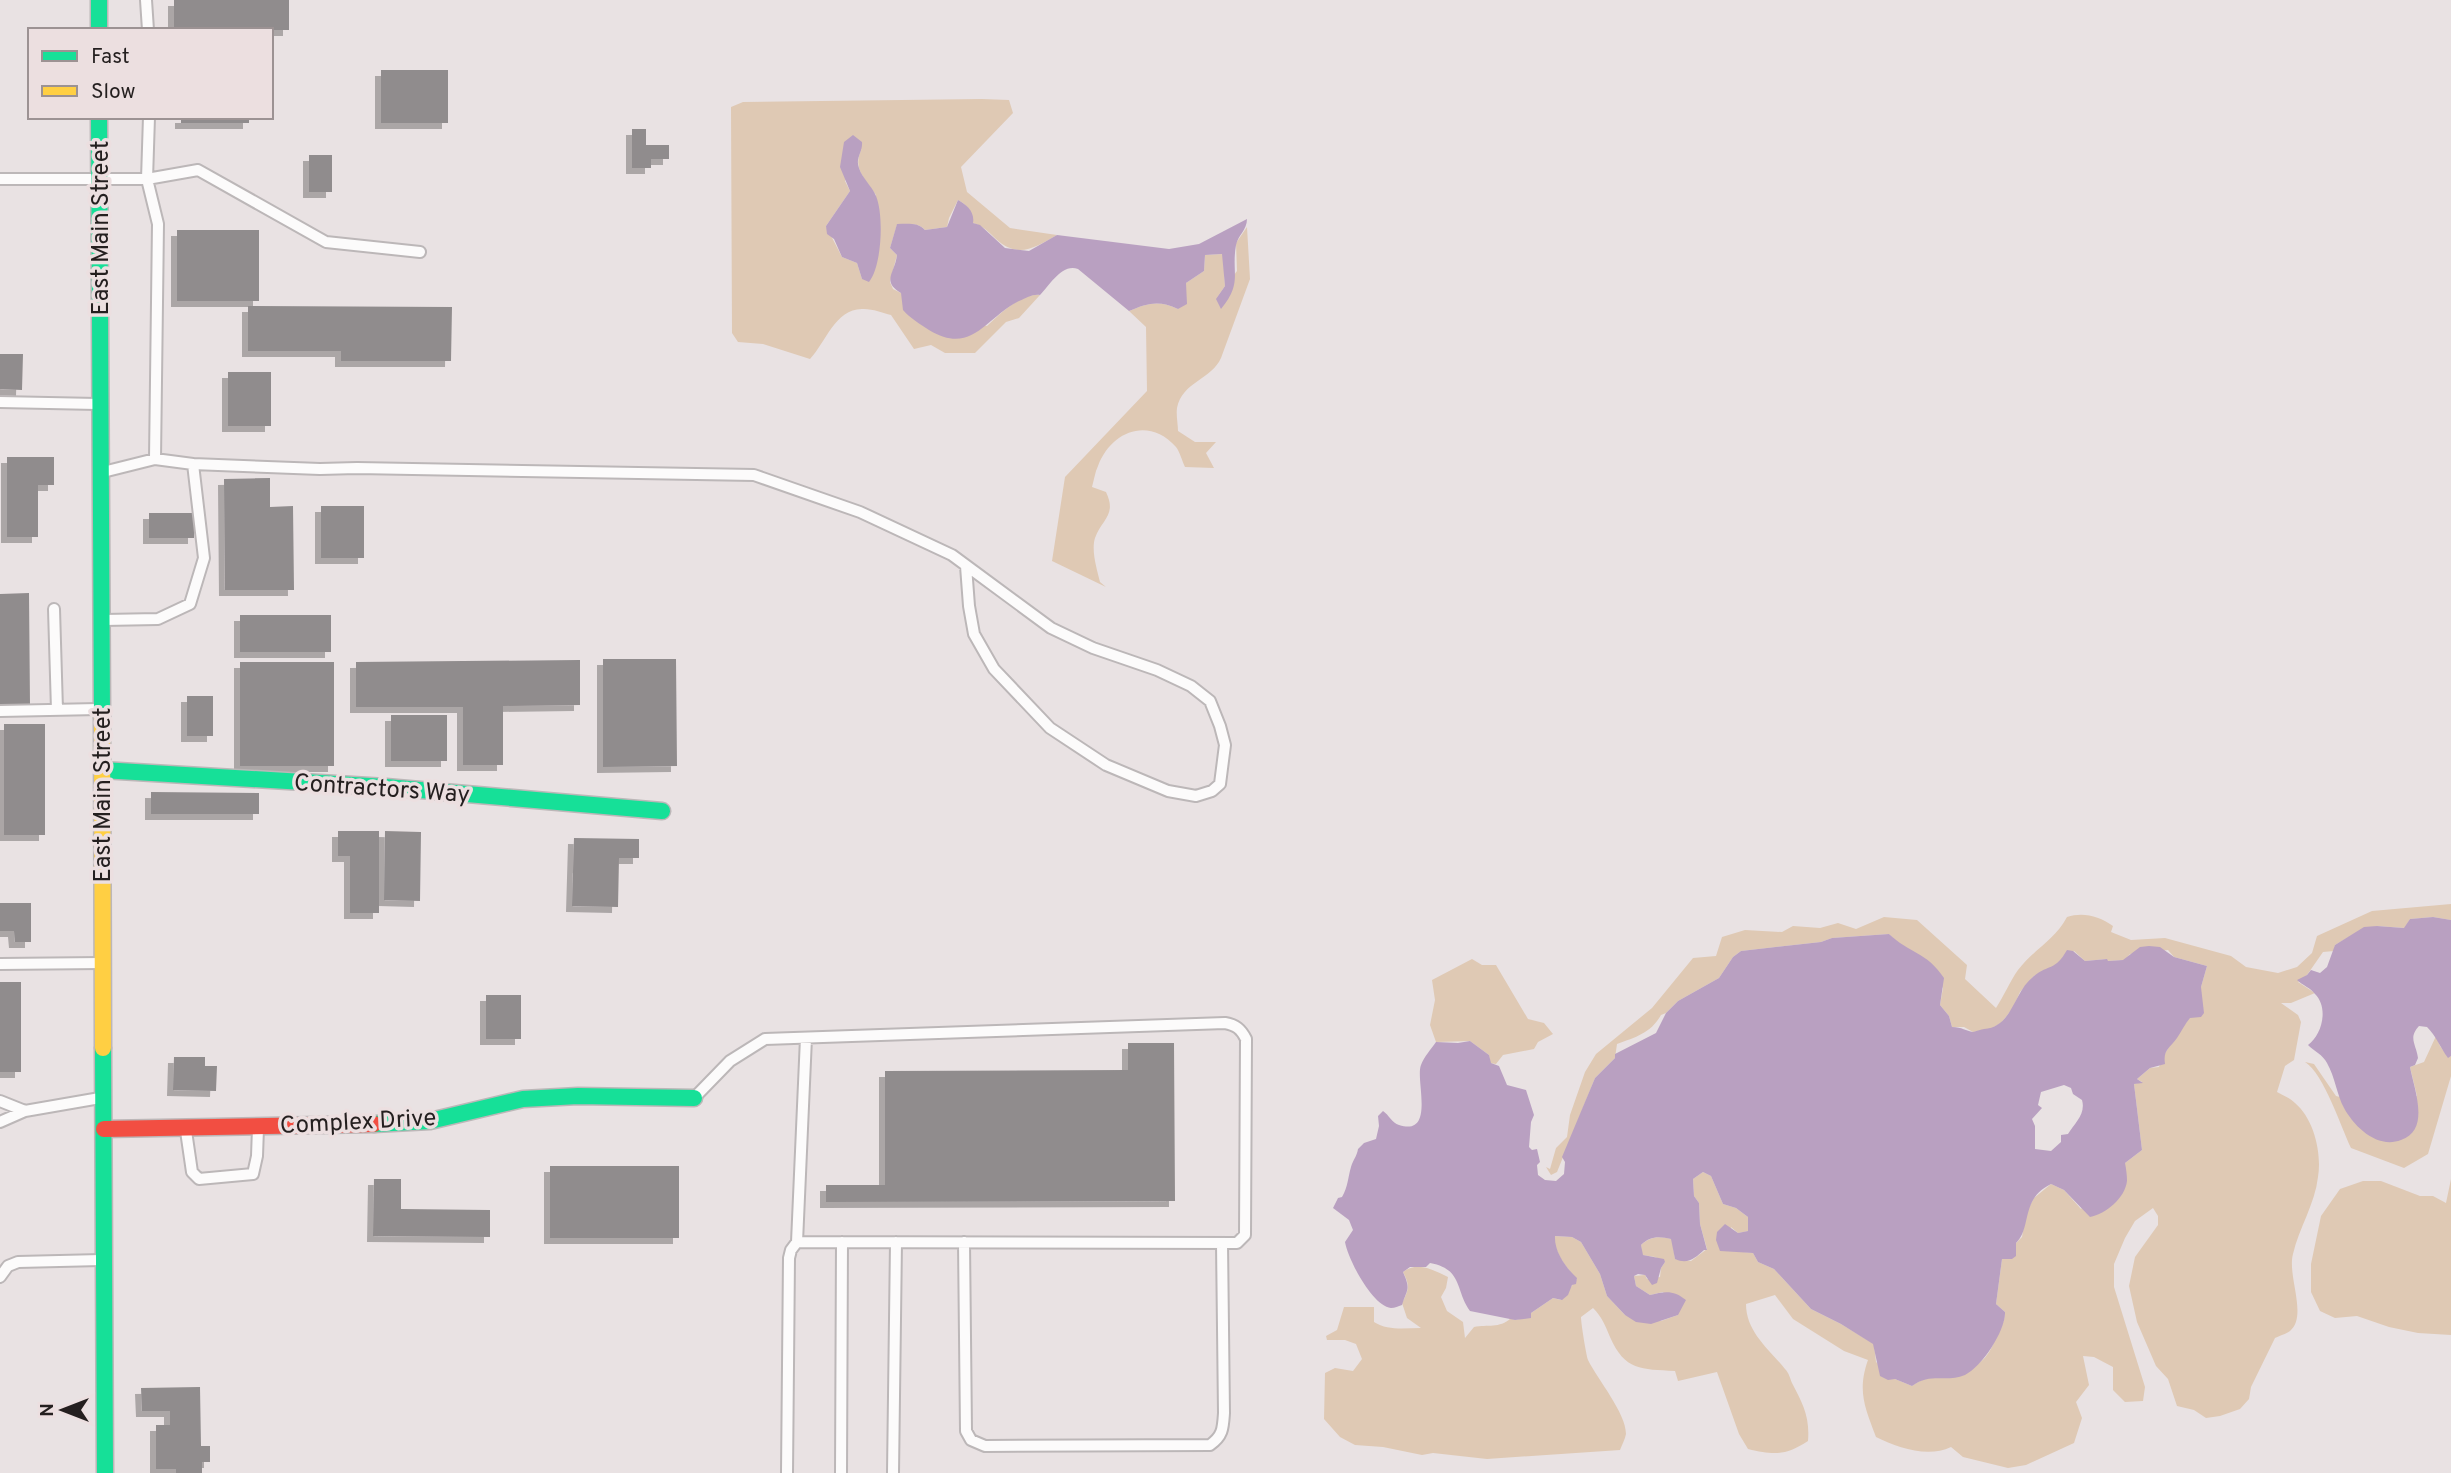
<svg xmlns="http://www.w3.org/2000/svg" width="2451" height="1473" font-family="Overpass,sans-serif">
  <style>
    .green { fill: #dfc9b4; fill-rule: evenodd }
    .water { fill: #b9a0c1; fill-rule: evenodd }
    .building { fill: #908c8d; filter: url(#shadow) }
    .lines { fill: none; stroke-linecap: round; stroke-linejoin: round }
    .lane-casing { stroke: #bcb7b8; stroke-width: 14 }
    .fast-casing { stroke: #bcb7b8; stroke-width: 19 }
    .slow-casing { stroke: #bcb7b8; stroke-width: 19 }
    .jam-casing { stroke: #bcb7b8; stroke-width: 19 }
    .lane { stroke: #fcfbfb; stroke-width: 10 }
    .fast { stroke: #16e098; stroke-width: 16 }
    .slow { stroke: #ffcf43; stroke-width: 16 }
    .jam { stroke: #f24e42; stroke-width: 16 }
    .labels { text-anchor: middle; stroke-width: 7; stroke-linejoin: round; paint-order: stroke }
    .street-label { font-size: 24px; fill: #241f1f; stroke: #ecdfe0 }
  </style>
  <defs>
    <filter id="shadow"><feDropShadow dx="-6" dy="6" stdDeviation="0" flood-color="#0004"/></filter>
  </defs>
  <rect width="100%" height="100%" fill="#e9e2e3"/>
  <path class="green" d="M982 99 1009 100 1013 113 961 167 967 192 1010 228 1057 235C1034 248 1018 259 996 239 989 232 983 226 973 223 971 211 969 206 958 200L949 218 947 227 925 230C918 222 907 224 897 225L890 248 897 255 890 282 893 289 901 293 904 299 987 326C1000 314 1020 293 1040 295L1019 318 1006 322 975 353H945L931 345 914 349 891 315C883 313 873 309 864 309 836 307 826 342 810 359L763 344 738 342 732 333 731 107 743 102ZM862 148C852 169 864 177 876 195L862 279 857 263 842 257 826 226 850 191 845 181Z
    M1247 227 1250 279 1221 358C1212 379 1182 382 1177 408 1176 415 1178 424 1178 431L1195 442H1216L1206 453 1214 468 1185 467C1182 461 1180 452 1176 447 1149 416 1111 431 1098 466 1095 472 1094 480 1092 487L1106 492C1117 515 1102 519 1095 538 1091 551 1097 569 1100 582L1106 587 1052 561 1065 477 1147 391 1146 327 1129 311C1148 303 1159 300 1178 309L1186 283 1204 271 1205 255 1223 254 1225 286 1216 299 1237 271 1236 243Z
    M2451 904V920L2433 917 2410 919 2405 928 2377 926 2354 934 2335 945 2334 951 2323 952 2307 975 2298 982 2315 993 2291 1003H2281L2298 1015 2301 1022 2294 1060 2285 1066 2277 1092C2282 1095 2290 1098 2295 1103 2314 1119 2322 1153 2318 1177 2315 1204 2299 1228 2293 1254 2287 1276 2308 1316 2290 1331 2286 1334 2279 1336 2275 1338L2251 1387 2249 1399 2240 1409 2220 1416 2206 1418 2194 1410 2177 1406 2168 1379 2156 1366 2137 1322 2129 1286 2135 1257 2158 1225V1216L2153 1208 2135 1221 2125 1238 2114 1264V1287L2145 1387 2143 1401 2125 1402 2113 1390V1367L2094 1357 2083 1356 2089 1385 2076 1402 2082 1418 2074 1443 2026 1465 2008 1468 1963 1457 1951 1447C1928 1458 1898 1448 1876 1437 1865 1408 1857 1391 1868 1360L1844 1351 1793 1319 1775 1295 1746 1304C1746 1332 1769 1349 1785 1369 1789 1373 1790 1378 1792 1383 1803 1404 1810 1417 1808 1441 1785 1456 1774 1455 1748 1449L1739 1434 1717 1372 1678 1381 1675 1371C1641 1369 1625 1371 1610 1337 1605 1325 1602 1317 1593 1308L1581 1317C1581 1323 1586 1354 1588 1360 1598 1380 1626 1413 1626 1434 1625 1439 1622 1445 1620 1450L1487 1459 1433 1453 1422 1455 1383 1447 1355 1445 1340 1437 1324 1419 1325 1373 1335 1368 1353 1371 1362 1359 1356 1344 1345 1340H1327L1326 1336 1337 1330 1344 1307H1374V1322C1388 1331 1405 1328 1421 1328L1407 1318 1402 1303C1409 1290 1410 1285 1403 1272 1418 1261 1433 1270 1448 1277L1446 1288 1441 1297 1447 1311 1463 1322 1465 1338 1474 1327C1488 1324 1499 1329 1511 1318L1515 1320 1531 1317V1313L1553 1298 1561 1300 1577 1279C1566 1268 1554 1252 1554 1236L1572 1237 1581 1242 1600 1274 1607 1296 1625 1315 1661 1321 1678 1315 1663 1292 1650 1295 1636 1286 1634 1276 1645 1275 1647 1279 1660 1277 1661 1268 1665 1262 1655 1257 1642 1255 1641 1245C1651 1236 1659 1236 1672 1239L1675 1259 1691 1261 1707 1249 1700 1224 1699 1203 1694 1196 1693 1179 1703 1172 1711 1176 1723 1204 1736 1208 1748 1217 1749 1231 1738 1233 1731 1227 1734 1251 1753 1253 1758 1262 1774 1269 1811 1309 1841 1324 1874 1344 1876 1362 1895 1379 1912 1386C1944 1363 1980 1385 1996 1337 2000 1328 2005 1322 2005 1312L1996 1304 2002 1259H2012L2016 1243 2022 1237 2026 1213 2034 1198 2051 1184 2064 1190 2081 1209 2125 1163 2142 1150 2134 1084 2142 1082 2137 1079 2150 1068 2159 1067C2166 1048 2178 1034 2190 1017H2201V987L2207 966 2174 957 2168 950 2130 954 2125 960 2107 961V959L2085 961 2074 951 2059 964 2034 976 2020 992 2013 1008 2001 1023 1989 1030 1973 1032 1964 1027H1952L1949 1016 1940 1005 1943 988 1889 934 1832 938 1821 942 1741 951 1733 957 1719 978 1678 1001 1666 1013 1661 1015C1651 1033 1636 1037 1617 1044L1615 1058 1595 1078 1557 1172 1551 1175 1546 1167 1550 1169 1556 1148 1567 1137 1570 1115 1585 1072 1596 1054 1652 1008 1693 958 1716 956 1722 937 1745 930 1782 932 1793 926 1820 928 1838 923 1856 929 1884 917 1917 920 1967 965 1965 979 1996 1008C2004 996 2010 981 2018 970 2035 948 2054 941 2067 917 2083 912 2099 916 2113 926L2111 932 2131 940 2165 938 2231 956 2246 967 2278 973 2297 967 2312 953 2317 936 2372 911Z
    M1472 959 1482 965H1496L1528 1019 1544 1023 1553 1034 1538 1042 1534 1049 1503 1055 1496 1064 1490 1063 1489 1055 1470 1041 1436 1042 1430 1025 1435 1000 1432 980Z
    M2436 1036 2440 1046 2448 1057 2451 1056V1076L2428 1154 2404 1168 2351 1148C2341 1127 2324 1074 2305 1062L2314 1064 2336 1096 2340 1097 2344 1107 2353 1121 2417 1096 2410 1067 2424 1062Z
    M2451 1179V1335L2418 1333 2389 1327 2357 1316 2335 1318 2320 1311 2311 1292V1264L2321 1216 2340 1189 2363 1181H2381L2420 1196H2433L2446 1203Z"/>
  <path class="water" d="M853 135 862 142C863 152 855 158 859 168 862 178 872 186 876 196 884 215 882 266 869 282L862 279 857 263 842 257 834 239 827 234 826 226 850 191 840 167 844 142Z
    M958 200C967 205 975 212 973 223L980 225 1005 248 1029 251 1057 235 1169 249 1199 244 1247 219C1247 230 1238 235 1236 245 1231 274 1243 282 1221 309L1216 299 1225 286 1222 254 1205 255 1204 271 1186 283 1187 304 1178 309C1159 300 1148 303 1129 311L1078 269C1062 263 1050 285 1040 295 1032 294 1027 298 1019 301 985 318 972 356 929 330 920 324 910 318 903 310L901 293C881 281 895 273 897 255L890 248 897 224C907 224 918 222 925 230L947 227Z
    M2433 917 2451 920V1056L2448 1058C2440 1047 2436 1036 2427 1027L2419 1026C2408 1038 2416 1044 2418 1058L2415 1065 2410 1067C2414 1089 2431 1130 2401 1140 2378 1149 2355 1128 2344 1108 2337 1095 2335 1077 2327 1063 2323 1055 2314 1051 2308 1045 2322 1035 2329 1008 2315 994 2311 988 2302 985 2297 980L2307 975 2311 970 2320 973 2327 967 2335 945 2364 927 2377 926 2404 928 2410 919Z
    M1889 934C1909 953 1927 952 1944 978L1940 1005 1949 1016 1952 1027C1962 1027 1966 1031 1973 1032 1974 1032 1982 1029 1984 1029 2013 1027 2013 992 2034 976 2049 964 2055 971 2067 950L2073 951 2085 961 2107 959 2108 961 2123 960 2140 947 2149 946 2160 947 2174 957 2207 966 2201 987 2204 1013 2201 1017 2190 1018C2185 1024 2181 1032 2177 1038 2169 1049 2163 1050 2165 1064L2150 1068 2137 1079 2143 1083 2134 1084 2142 1150 2125 1163C2126 1168 2127 1175 2127 1181 2125 1198 2106 1214 2090 1217L2064 1190 2051 1184C2020 1199 2032 1228 2016 1243V1256L2012 1259H2002L1996 1304 2005 1312C2006 1330 1982 1367 1965 1375 1946 1383 1931 1372 1912 1386L1895 1379 1888 1380 1880 1376 1873 1344 1841 1324 1811 1309 1774 1269 1758 1262 1753 1253 1720 1251 1716 1240 1717 1232 1725 1224 1738 1233 1748 1231V1217L1736 1208 1723 1204 1711 1176 1703 1172 1693 1179 1694 1196 1699 1203 1700 1224 1707 1250H1704C1695 1258 1688 1265 1675 1259L1671 1239C1659 1236 1650 1236 1641 1245L1643 1255 1664 1259 1665 1262 1661 1268 1657 1283 1652 1285 1645 1275 1638 1274 1634 1276 1636 1286 1650 1295C1665 1291 1674 1290 1686 1300L1678 1315 1651 1324 1636 1322 1625 1315 1607 1296 1600 1274 1581 1242 1572 1237 1555 1236C1554 1252 1567 1269 1577 1278L1576 1284 1572 1285 1568 1295 1562 1300 1553 1298 1531 1313V1318L1515 1320 1470 1311C1455 1290 1463 1269 1430 1263L1426 1267H1410L1403 1272C1411 1290 1407 1289 1402 1305 1398 1306 1395 1308 1391 1308 1372 1306 1348 1259 1345 1242L1353 1230 1349 1220 1333 1208 1338 1198 1342 1197C1348 1187 1348 1177 1351 1167 1353 1160 1357 1156 1358 1149L1364 1143 1376 1139 1379 1126 1378 1116 1383 1111C1389 1115 1392 1123 1399 1125 1436 1137 1415 1079 1421 1065 1424 1057 1431 1049 1436 1042L1458 1043 1470 1041 1489 1055 1491 1063 1499 1066 1507 1085 1526 1090 1534 1115 1531 1122 1529 1147 1532 1150 1537 1149 1540 1162 1537 1165 1538 1175 1545 1180 1556 1181 1564 1174 1565 1162 1562 1157 1595 1078 1615 1058V1054L1656 1033 1666 1013 1678 1001 1719 978 1733 957 1741 951 1821 942 1832 938ZM2064 1085 2071 1088 2073 1094 2082 1100C2086 1114 2075 1123 2068 1134L2061 1135V1142L2051 1151 2035 1149V1126L2032 1119 2042 1108 2038 1105 2041 1092Z"/>
  <path class="building" d="M174 0H289V30H174Z
    M381 70H448V123H381Z
    M181 117H249V123H181Z
    M632 129H646V145H669V159H651V168H632Z
    M309 155H332V192H309Z
    M177 230H259V301H177Z
    M248 306 452 307 451 361H341V351H248Z
    M0 354H23L22 390 0 389Z
    M228 372H271V426H228Z
    M7 457H54V485H38V537H7Z
    M270 478V507L293 506 294 590H225L224 479Z
    M321 506H364V558H321Z
    M149 513H194V538H149Z
    M29 593 30 706 0 707V594Z
    M240 615H331V652H240Z
    M603 659H676L677 766 603 767Z
    M580 660V705L503 706V765H463V707H356V662Z
    M240 662H334V766H240Z
    M187 696H213V736H187Z
    M391 715H447V761H391Z
    M4 724H45V835H4Z
    M151 792 259 793V814H151Z
    M338 831H379V913H350V856H338Z
    M385 831 421 832 420 901 384 900Z
    M574 838 639 839V858H619L618 907 572 906Z
    M0 903H31V942H15L14 931H0Z
    M0 982H21V1072H0Z
    M486 995H521V1039H486Z
    M1128 1043H1174L1175 1201 826 1202V1185H885V1071L1128 1070Z
    M174 1057H205V1066H217L216 1091 173 1090Z
    M550 1166H679V1238H550Z
    M374 1179H401V1209L490 1210V1237L373 1236Z
    M200 1387 201 1446H210V1462H202V1473H176V1469H156V1425H170V1411H142L141 1388Z"/>
  <g class="lines">
    <defs>
      <path id="lane" d="M146 0 148 30
        M149 117 147 179 198 170 326 242 420 252
        M0 179H147L158 224 155 459
        M0 402 97 404
        M193 464 320 469 357 468 754 475 860 512 952 555 1051 628 1093 648 1157 670 1191 686 1210 701 1220 726 1225 745 1220 784 1212 791 1196 796 1168 791 1106 765 1050 728 994 669 974 634 969 606 966 566
        M103 472 155 459 193 464 204 558 190 604 158 619 104 620
        M54 609 57 710
        M0 711 98 709
        M0 964 102 963
        M696 1096 730 1061 765 1039 1225 1023C1236 1025 1241 1029 1246 1039L1245 1235 1237 1243 797 1242 806 1038
        M0 1101 25 1111 100 1098
        M0 1122 25 1111
        M186 1131 192 1172 199 1179 253 1174 257 1156 258 1128
        M964 1242 966 1431 971 1440 985 1446 1210 1445C1223 1436 1223 1428 1224 1413L1222 1243
        M0 1277 8 1266 18 1262 101 1260
        M787 1473 789 1258 791 1250 797 1242
        M841 1473 842 1242
        M893 1473 896 1242"/>
      <path id="fast" d="M99 0V30
        M99 117 102 717
        M102 770 386 787 662 811
        M103 1048 105 1473
        M374 1124 430 1121 523 1099 578 1096 694 1098"/>
      <path id="slow" d="M102 717 103 1048"/>
      <path id="jam" d="M104 1129 374 1124"/>
    </defs>
    <use href="#lane" class="lane-casing"/>
    <use href="#fast" class="fast-casing"/>
    <use href="#slow" class="slow-casing"/>
    <use href="#jam" class="jam-casing"/>
    <use href="#lane" class="lane"/>
    <use href="#fast" class="fast"/>
    <use href="#slow" class="slow"/>
    <use href="#jam" class="jam"/>
  </g>
  <g class="labels">
    <g class="street-label">
      <text transform="translate(100 228) rotate(-90)" y="8">East Main Street</text>
      <text transform="translate(382 788) rotate(4)" y="8">Contractors Way</text>
      <text transform="translate(102 795) rotate(-90)" y="8">East Main Street</text>
      <text transform="translate(358 1121) rotate(-3)" y="8">Complex Drive</text>
    </g>
  </g>
  <rect x="28" y="28" width="245" height="91" fill="#ecdfe0" stroke="#9c9293" stroke-width="2"/>
  <rect x="42" y="51" width="35" height="10" fill="#16e098" stroke="#9c9293" stroke-width="2"/>
  <text x="91" y="63" font-size="21" fill="#241f1f">Fast</text>
  <rect x="42" y="86" width="35" height="10" fill="#ffcf43" stroke="#9c9293" stroke-width="2"/>
  <text x="91" y="98" font-size="21" fill="#241f1f">Slow</text>
  <g transform="translate(63 1410) rotate(270)" stroke="#ecdfe0" stroke-width="5" paint-order="stroke">
  <path d="M0-5L12 26L0 18L-12 26Z" fill="#241f1f"/>
  <text y="-10" font-size="19" font-weight="bold" text-anchor="middle" fill="#241f1f">N</text>
  </g>
</svg>
